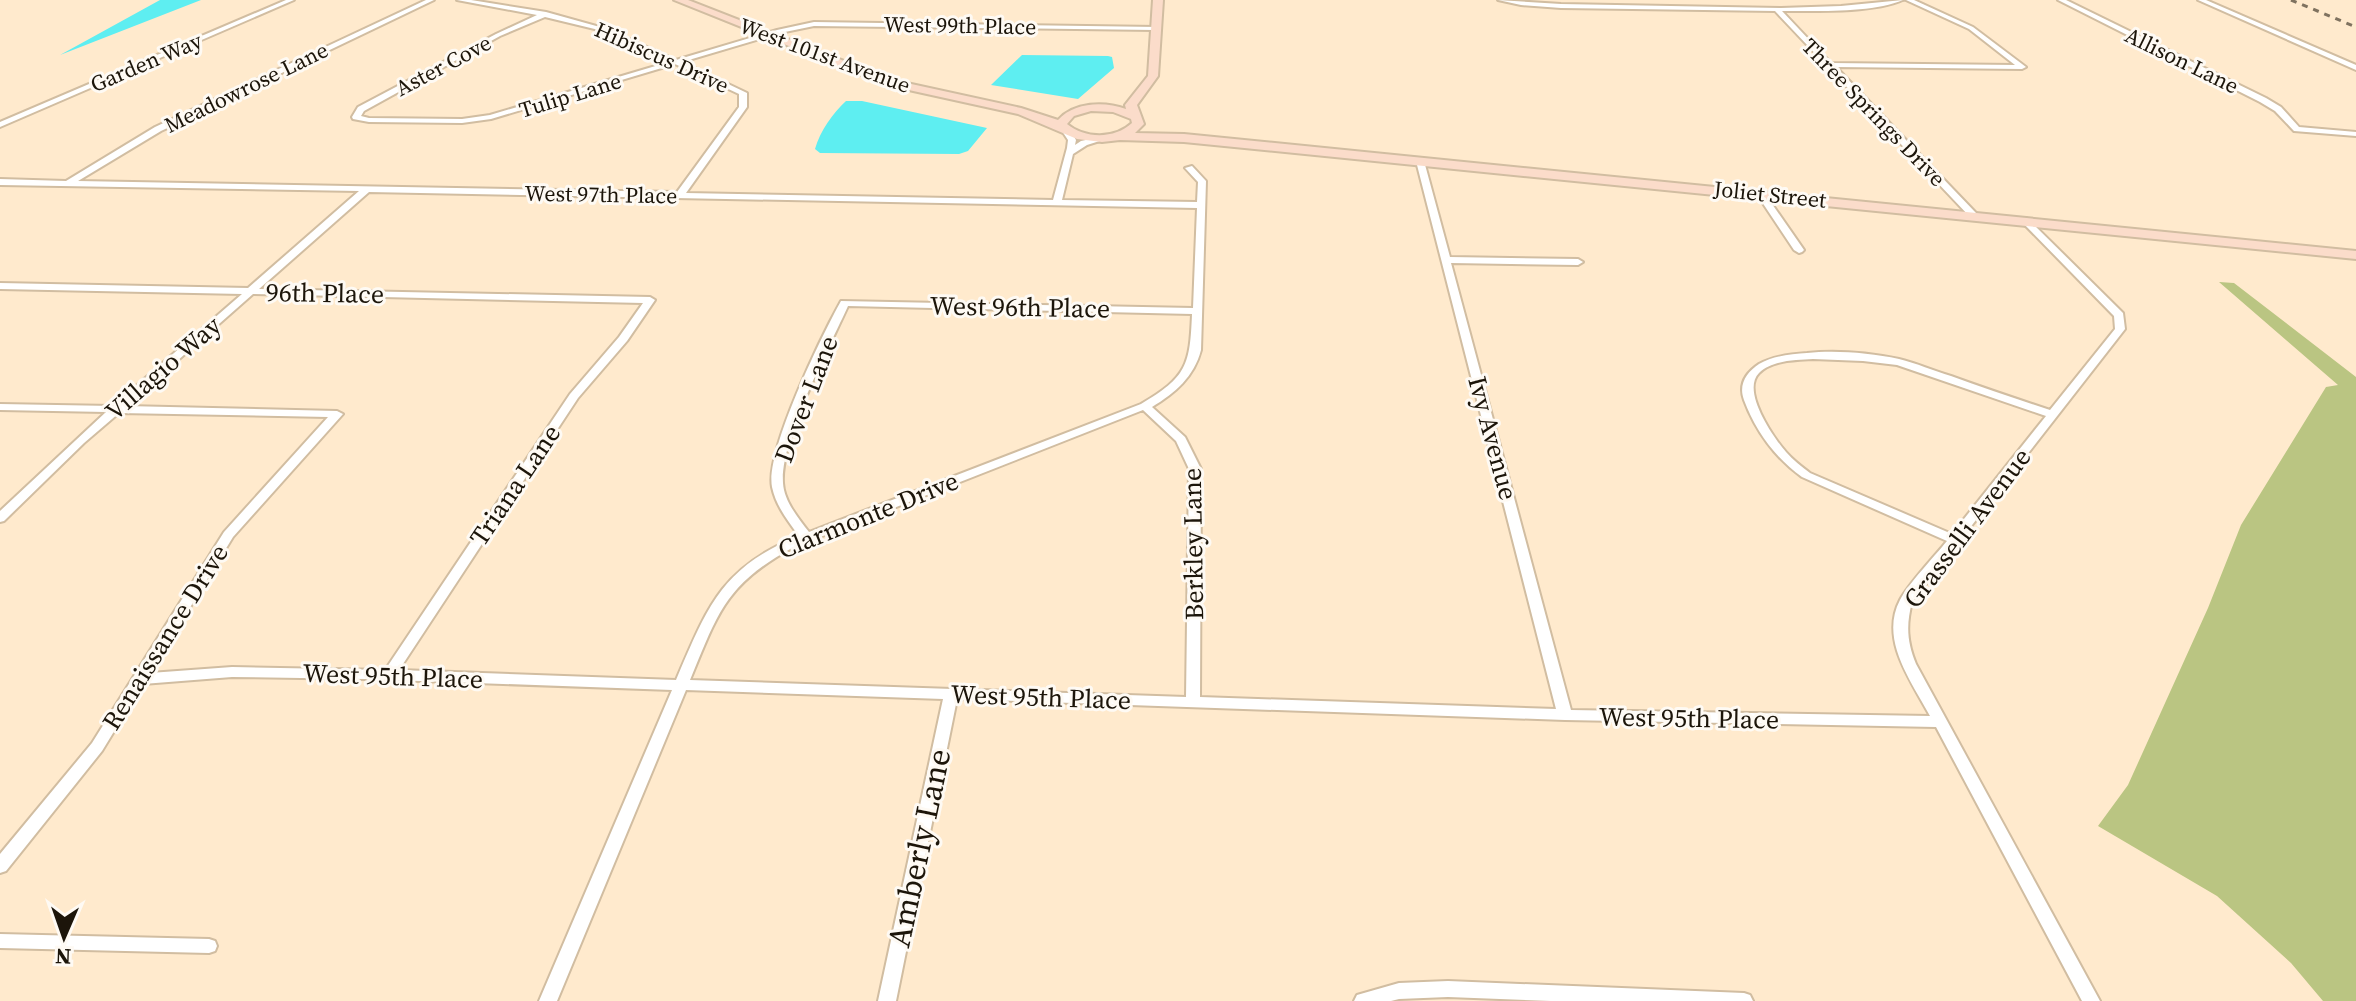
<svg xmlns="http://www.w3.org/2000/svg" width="2356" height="1001" font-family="'Source Serif 4',serif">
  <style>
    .green { fill: #bac582 }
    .water { fill: #5eeef1 }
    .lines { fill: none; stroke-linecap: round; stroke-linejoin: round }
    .street-casing { stroke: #d1bda1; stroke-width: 4 }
    .secondary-casing { stroke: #d1bda1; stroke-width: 4 }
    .street { fill: #fff; fill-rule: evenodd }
    .secondary { fill: #fbdcca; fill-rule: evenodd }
    .rail { stroke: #7f725f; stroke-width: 3; stroke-dasharray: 6 6; stroke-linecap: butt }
    .labels { text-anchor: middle; stroke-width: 6; stroke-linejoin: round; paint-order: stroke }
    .far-street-label { font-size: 22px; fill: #1c150a; stroke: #fefaf4 }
    .street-label { font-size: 26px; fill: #1c150a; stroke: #fefaf4 }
    .near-street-label { font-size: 32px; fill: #1c150a; stroke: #fefaf4 }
  </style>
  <rect width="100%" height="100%" fill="#ffeacd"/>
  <path class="green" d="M2219 282 2234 283 2356 377V1001H2323L2291 963 2217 896 2098 826 2128 785 2208 608 2241 525 2326 387 2338 385Z"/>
  <path class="water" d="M160 0H201L60 55Z
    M1022 55 1108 56 1112 57 1114 68 1078 99 991 85Z
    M846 101H862L987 128 968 151 959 154 820 153 815 149C820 131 833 113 846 101Z"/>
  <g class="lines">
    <defs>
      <path id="street" d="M286 0H294L0 127V122Z
        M426 0H434L161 131 78 181 677 192 739 107V94L675 64 491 119 462 123 369 122 353 119 352 117 358 107 496 34 537 15 457 0H471L546 12 607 29 676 60 777 30 814 22 1157 27V29L1155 30 814 26 780 33 682 62 747 93V107L686 193 1053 200 1067 148 1068 140 1062 131 1066 129H1069L1076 140 1075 145 1081 141 1105 136 1109 138 1087 145 1073 154 1062 200 1197 202 1198 182 1185 168 1192 166 1206 181 1201 350C1194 377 1175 393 1152 407L1185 437 1201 469 1200 697 1556 709 1416 161 1420 159 1424 161 1450 257 1578 259 1583 262 1578 265 1451 263 1571 710 1930 716C1912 682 1879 640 1900 600 1909 583 1934 557 1947 541L1802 477C1776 459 1755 430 1744 400 1738 384 1747 372 1759 364 1773 356 1791 354 1807 353 1836 350 1870 353 1899 359 1916 363 1934 371 1951 376 1984 388 2017 399 2050 410L2115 329 2114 316 2021 221 2025 218 2028 219 2123 313 2125 329 1912 602C1906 625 1907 642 1916 664L2100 1001H2082L1936 727 1565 720 957 699 896 1001H878L943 699 686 690 557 1001H539L672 690 365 679 232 677 143 684 102 751 6 871 0 873V854L92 743 224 532 328 417 119 413 84 443 4 521 0 522V511L106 412 0 410V404L113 406 242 294 0 289V283L248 288 359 191 0 185V179L66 181 155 127ZM545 17 603 31 669 62 490 115 462 119 369 118 361 116 364 111 500 36ZM369 192 1197 208 1193 308 841 301C822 335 765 452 772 487 776 506 788 521 799 536 721 567 707 608 676 680L399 670 578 398 627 341 655 300 650 297 259 289ZM253 294 643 303 619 337 570 394 385 670 232 667 150 673 233 537 343 414 337 411 126 406ZM848 306 1192 314C1190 365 1187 377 1141 404L809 532C798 518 784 501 783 483 780 440 829 348 848 306ZM1813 359 1863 361 1897 365 2046 416 1952 534 1810 473C1801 466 1793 460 1786 452 1773 437 1741 391 1759 373 1772 360 1796 360 1813 359ZM1143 410 1176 441 1189 469 1186 697 690 680C718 613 725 585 792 548Z
        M1498 0 1561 4 1781 8 1841 6 1903 0C1873 13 1816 11 1782 11L1831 63 2015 65 1969 29 1906 0H1914L1973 27 2026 67 2022 69 1836 67 1976 213V217H1970L1775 11 1561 8 1521 5Z
        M2058 0H2066L2266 98 2281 107 2299 127 2356 132V136L2294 131 2275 111 2260 102Z
        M2198 0H2206L2356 65V70Z
        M1760 190 1763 191 1804 250 1802 252 1799 253 1794 250 1756 193Z
        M0 934 209 939 215 941 217 946 215 951 209 953 0 948Z
        M1448 981 1744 993 1750 995 1753 1001H1551L1448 997 1399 999 1391 1001H1354L1357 995 1399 983Z"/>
      <path id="secondary" d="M674 0H688L893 80 1021 108 1058 120C1074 102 1104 101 1126 109L1125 105 1148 76 1153 0H1163L1158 76 1137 105 1144 124 1135 133 1184 134 2356 251V259L1184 142 1120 140 1102 142 1077 139 1018 114 886 85ZM1091 111 1113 112 1131 119 1132 123C1115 139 1085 139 1067 124L1074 116Z"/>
    </defs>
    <use href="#street" class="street-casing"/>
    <use href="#secondary" class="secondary-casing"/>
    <use href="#street" class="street"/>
    <use href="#secondary" class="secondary"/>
    <path class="rail" d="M2291 0 2356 27"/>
  </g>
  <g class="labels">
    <g class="far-street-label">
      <text transform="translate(960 25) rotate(1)" y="8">West 99th Place</text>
      <text transform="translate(825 55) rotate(20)" y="8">West 101st Avenue</text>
      <text transform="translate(662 57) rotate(24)" y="8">Hibiscus Drive</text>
      <text transform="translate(2182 60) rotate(26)" y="8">Allison Lane</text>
      <text transform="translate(146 62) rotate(-23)" y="8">Garden Way</text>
      <text transform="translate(443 65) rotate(-28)" y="8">Aster Cove</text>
      <text transform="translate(246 87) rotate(-26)" y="8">Meadowrose Lane</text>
      <text transform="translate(570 95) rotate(-17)" y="8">Tulip Lane</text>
      <text transform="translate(1874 112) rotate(46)" y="8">Three Springs Drive</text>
      <text transform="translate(601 194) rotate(1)" y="8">West 97th Place</text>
      <text transform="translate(1770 194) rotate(6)" y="8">Joliet Street</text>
    </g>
    <g class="street-label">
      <text transform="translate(325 293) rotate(1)" y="9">96th Place</text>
      <text transform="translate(1020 307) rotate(1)" y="9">West 96th Place</text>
      <text transform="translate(163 368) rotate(-41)" y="9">Villagio Way</text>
      <text transform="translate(806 399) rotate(-69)" y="9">Dover Lane</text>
      <text transform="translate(1493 438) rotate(75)" y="9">Ivy Avenue</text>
      <text transform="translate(515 485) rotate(-56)" y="9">Triana Lane</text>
      <text transform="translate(868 515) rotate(-22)" y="9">Clarmonte Drive</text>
      <text transform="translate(1967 528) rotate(-53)" y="9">Grasselli Avenue</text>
      <text transform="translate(1193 544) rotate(-91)" y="9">Berkley Lane</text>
      <text transform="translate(165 637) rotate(-58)" y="9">Renaissance Drive</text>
      <text transform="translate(393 676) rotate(2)" y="9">West 95th Place</text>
      <text transform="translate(1041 697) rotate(2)" y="9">West 95th Place</text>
      <text transform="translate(1689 718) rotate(1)" y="9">West 95th Place</text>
    </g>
    <g class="near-street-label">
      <text transform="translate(919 848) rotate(-78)" y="11">Amberly Lane</text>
    </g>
  </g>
  <g transform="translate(64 937) rotate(182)" stroke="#fefaf4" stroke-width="6" paint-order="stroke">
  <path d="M0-6L14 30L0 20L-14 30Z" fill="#1c150a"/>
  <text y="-12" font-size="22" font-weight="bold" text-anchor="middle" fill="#1c150a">N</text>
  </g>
</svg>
